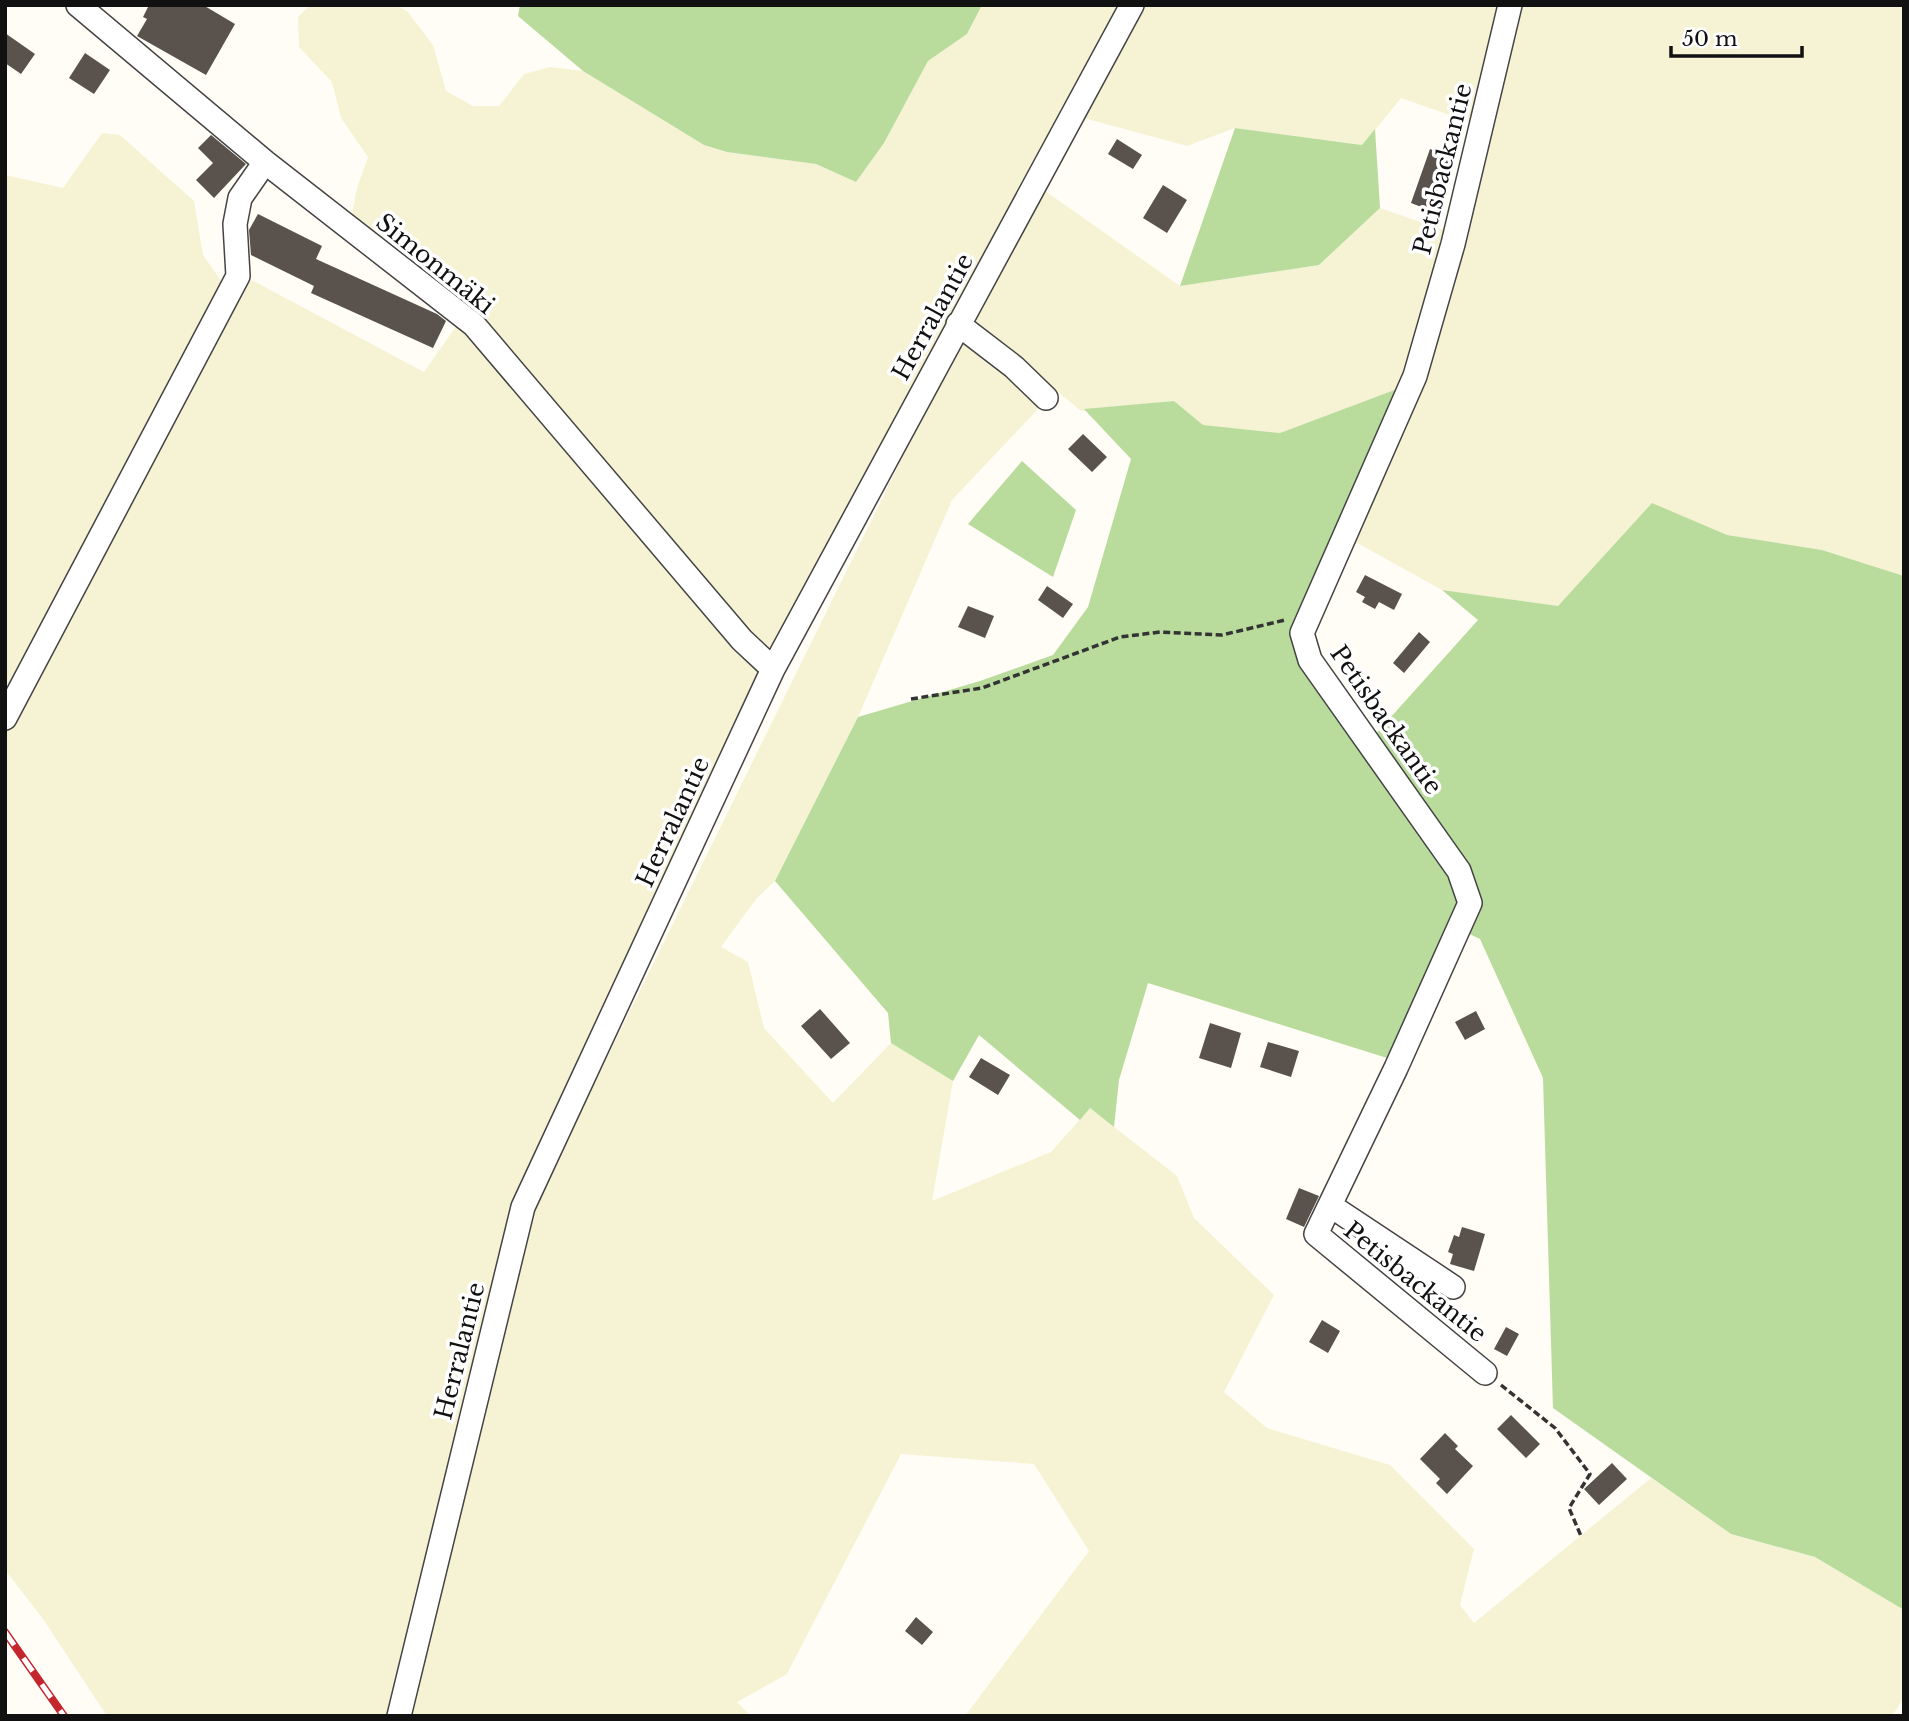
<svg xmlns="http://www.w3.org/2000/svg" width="1909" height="1721" font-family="'Libre Baskerville',serif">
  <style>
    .farmland { fill: #f6f3d4 }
    .forest { fill: #b9dc9c }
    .building { fill: #5a524d }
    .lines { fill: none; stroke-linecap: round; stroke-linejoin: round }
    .minor-casing { stroke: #444; stroke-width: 26 }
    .path { stroke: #333; stroke-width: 3.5; stroke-dasharray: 7 3.5; stroke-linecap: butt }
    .minor { stroke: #fff; stroke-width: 23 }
    .rail-casing { stroke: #c4262e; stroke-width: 8 }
    .rail { stroke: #fff; stroke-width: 5; stroke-dasharray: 16; stroke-linecap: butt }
    .labels { text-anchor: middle; stroke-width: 7; stroke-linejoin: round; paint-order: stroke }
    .street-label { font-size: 24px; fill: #111; stroke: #fff }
  </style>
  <rect width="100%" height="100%" fill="#fffdf5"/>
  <path class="farmland" d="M310 5H394L407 11 433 45 446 91 473 106H499L524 74 550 67 583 71 704 145 727 152 816 164 856 182 884 143 928 61 967 34 982 5H1118L950 321 513 1205 390 1716H107L43 1619 5 1570V730L244 276 424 372 469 308 448 285 352 214 357 188 368 157 341 118 332 82 299 47 298 17Z
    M1140 5H1904V576L1822 550 1727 535 1652 504 1558 606 1442 590 1350 539 1405 386 1280 433 1202 425 1174 401 1081 411 1056 390 952 500 858 717 775 881 756 899 721 947 748 962 764 1028 833 1103 891 1043 953 1081 932 1201 1051 1152 1090 1108 1177 1176 1194 1218 1274 1295 1224 1392 1267 1428 1390 1465 1474 1549 1460 1605 1474 1623 1651 1478 1731 1534 1815 1557 1904 1610V1698L1892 1716H965L1089 1551 1034 1464 901 1454 787 1674 737 1702 751 1716H411L533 1208 968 324 1041 188 1180 286 1319 265 1380 208 1455 234 1481 126 1401 98 1363 145 1235 128 1187 146 1080 117Z
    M102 133 120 135 194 201 203 255 224 285 5 706V175L63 188Z"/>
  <path class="forest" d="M520 5H982L967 34 928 61 884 143 856 182 816 164 727 152 704 145 583 71 518 16Z
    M1235 128 1362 145 1375 129 1380 208 1319 265 1180 286Z
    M1405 386 1296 633 1364 747 1478 620 1442 590 1558 606 1652 503 1727 535 1822 550 1904 576V1610L1815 1557 1731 1534 1553 1408 1543 1078 1480 939 1448 924 1387 1058 1148 983 1119 1080 1114 1127 1090 1108 1080 1120 979 1035 953 1081 891 1043 888 1013 775 881 858 717 980 681 1053 655 1088 607 1131 459 1084 409 1174 401 1203 425 1280 433Z
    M1022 461 1076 510 1053 577 968 524Z"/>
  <path class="building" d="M149 5H203L235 24 206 75 137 36 147 19 143 17Z
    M5 33 35 54 21 74 5 63Z
    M85 53 110 70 94 94 69 78Z
    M211 135 246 164 214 198 196 180 213 163 198 148Z
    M1117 139 1142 155 1133 169 1108 154Z
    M1430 149 1451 157 1429 210 1411 203Z
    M1163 185 1187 200 1167 233 1143 218Z
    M258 214 322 246 316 259 437 314 446 321 433 348 311 293 314 286 251 255 249 230Z
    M1083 434 1107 457 1092 472 1068 449Z
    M1365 575 1402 594 1394 610 1379 602 1375 609 1362 602 1365 597 1356 592Z
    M1047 586 1073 604 1063 618 1038 600Z
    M968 606 994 616 985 638 958 627Z
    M1419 632 1430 642 1404 673 1393 663Z
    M820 1009 850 1043 831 1059 801 1026Z
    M1476 1011 1485 1029 1465 1040 1455 1022Z
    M1210 1023 1241 1033 1231 1068 1199 1058Z
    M1268 1042 1299 1051 1291 1077 1260 1067Z
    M981 1058 1010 1075 998 1095 969 1077Z
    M1299 1188 1319 1196 1304 1227 1286 1219Z
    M1462 1227 1485 1234 1474 1271 1450 1264 1453 1254 1448 1252 1454 1235 1459 1237Z
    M1322 1320 1340 1331 1328 1353 1309 1342Z
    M1506 1327 1519 1334 1507 1356 1494 1349Z
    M1511 1415 1540 1444 1526 1458 1497 1429Z
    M1445 1433 1458 1446 1455 1449 1473 1466 1447 1494 1436 1483 1440 1479 1420 1459Z
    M1612 1463 1627 1479 1599 1505 1584 1489Z
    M916 1617 933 1632 922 1645 905 1631Z"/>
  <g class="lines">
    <defs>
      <path id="minor" d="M78 5 265 162 474 325 742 640 773 669
        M958 324 1014 367 1046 398
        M5 718 238 276 235 224 240 198 265 162
        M1331 1206 1453 1287
        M1485 1373 1316 1234 1396 1068 1470 903 1459 871 1310 660 1302 633 1415 376 1453 244 1510 5
        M399 1716 523 1207 773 669 1132 5"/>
    </defs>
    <use href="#minor" class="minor-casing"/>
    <path class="path" d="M911 699 982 688 1120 637 1160 632 1222 635 1285 620
      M1501 1385 1555 1428 1590 1474 1569 1508 1581 1536"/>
    <use href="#minor" class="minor"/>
    <defs>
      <path id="rail" d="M5 1632 64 1716"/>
    </defs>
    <use href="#rail" class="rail-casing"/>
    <use href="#rail" class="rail"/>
  </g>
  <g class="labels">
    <g class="street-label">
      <text transform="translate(1443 169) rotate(-76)" y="8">Petisbackantie</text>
      <text transform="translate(435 264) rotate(39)" y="8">Simonmäki</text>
      <text transform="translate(933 317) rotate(-61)" y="8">Herralantie</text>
      <text transform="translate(1386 720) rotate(55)" y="8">Petisbackantie</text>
      <text transform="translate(673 822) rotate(-65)" y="8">Herralantie</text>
      <text transform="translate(1415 1282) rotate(39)" y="8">Petisbackantie</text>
      <text transform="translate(460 1351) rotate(-76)" y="8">Herralantie</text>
    </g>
  </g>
  <rect width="1909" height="1721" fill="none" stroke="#111111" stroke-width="14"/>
  <path d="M1671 46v10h131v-10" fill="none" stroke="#111111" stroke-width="3.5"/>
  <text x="1682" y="46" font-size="21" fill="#111111" stroke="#ffffff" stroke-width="5" paint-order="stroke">50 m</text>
</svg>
